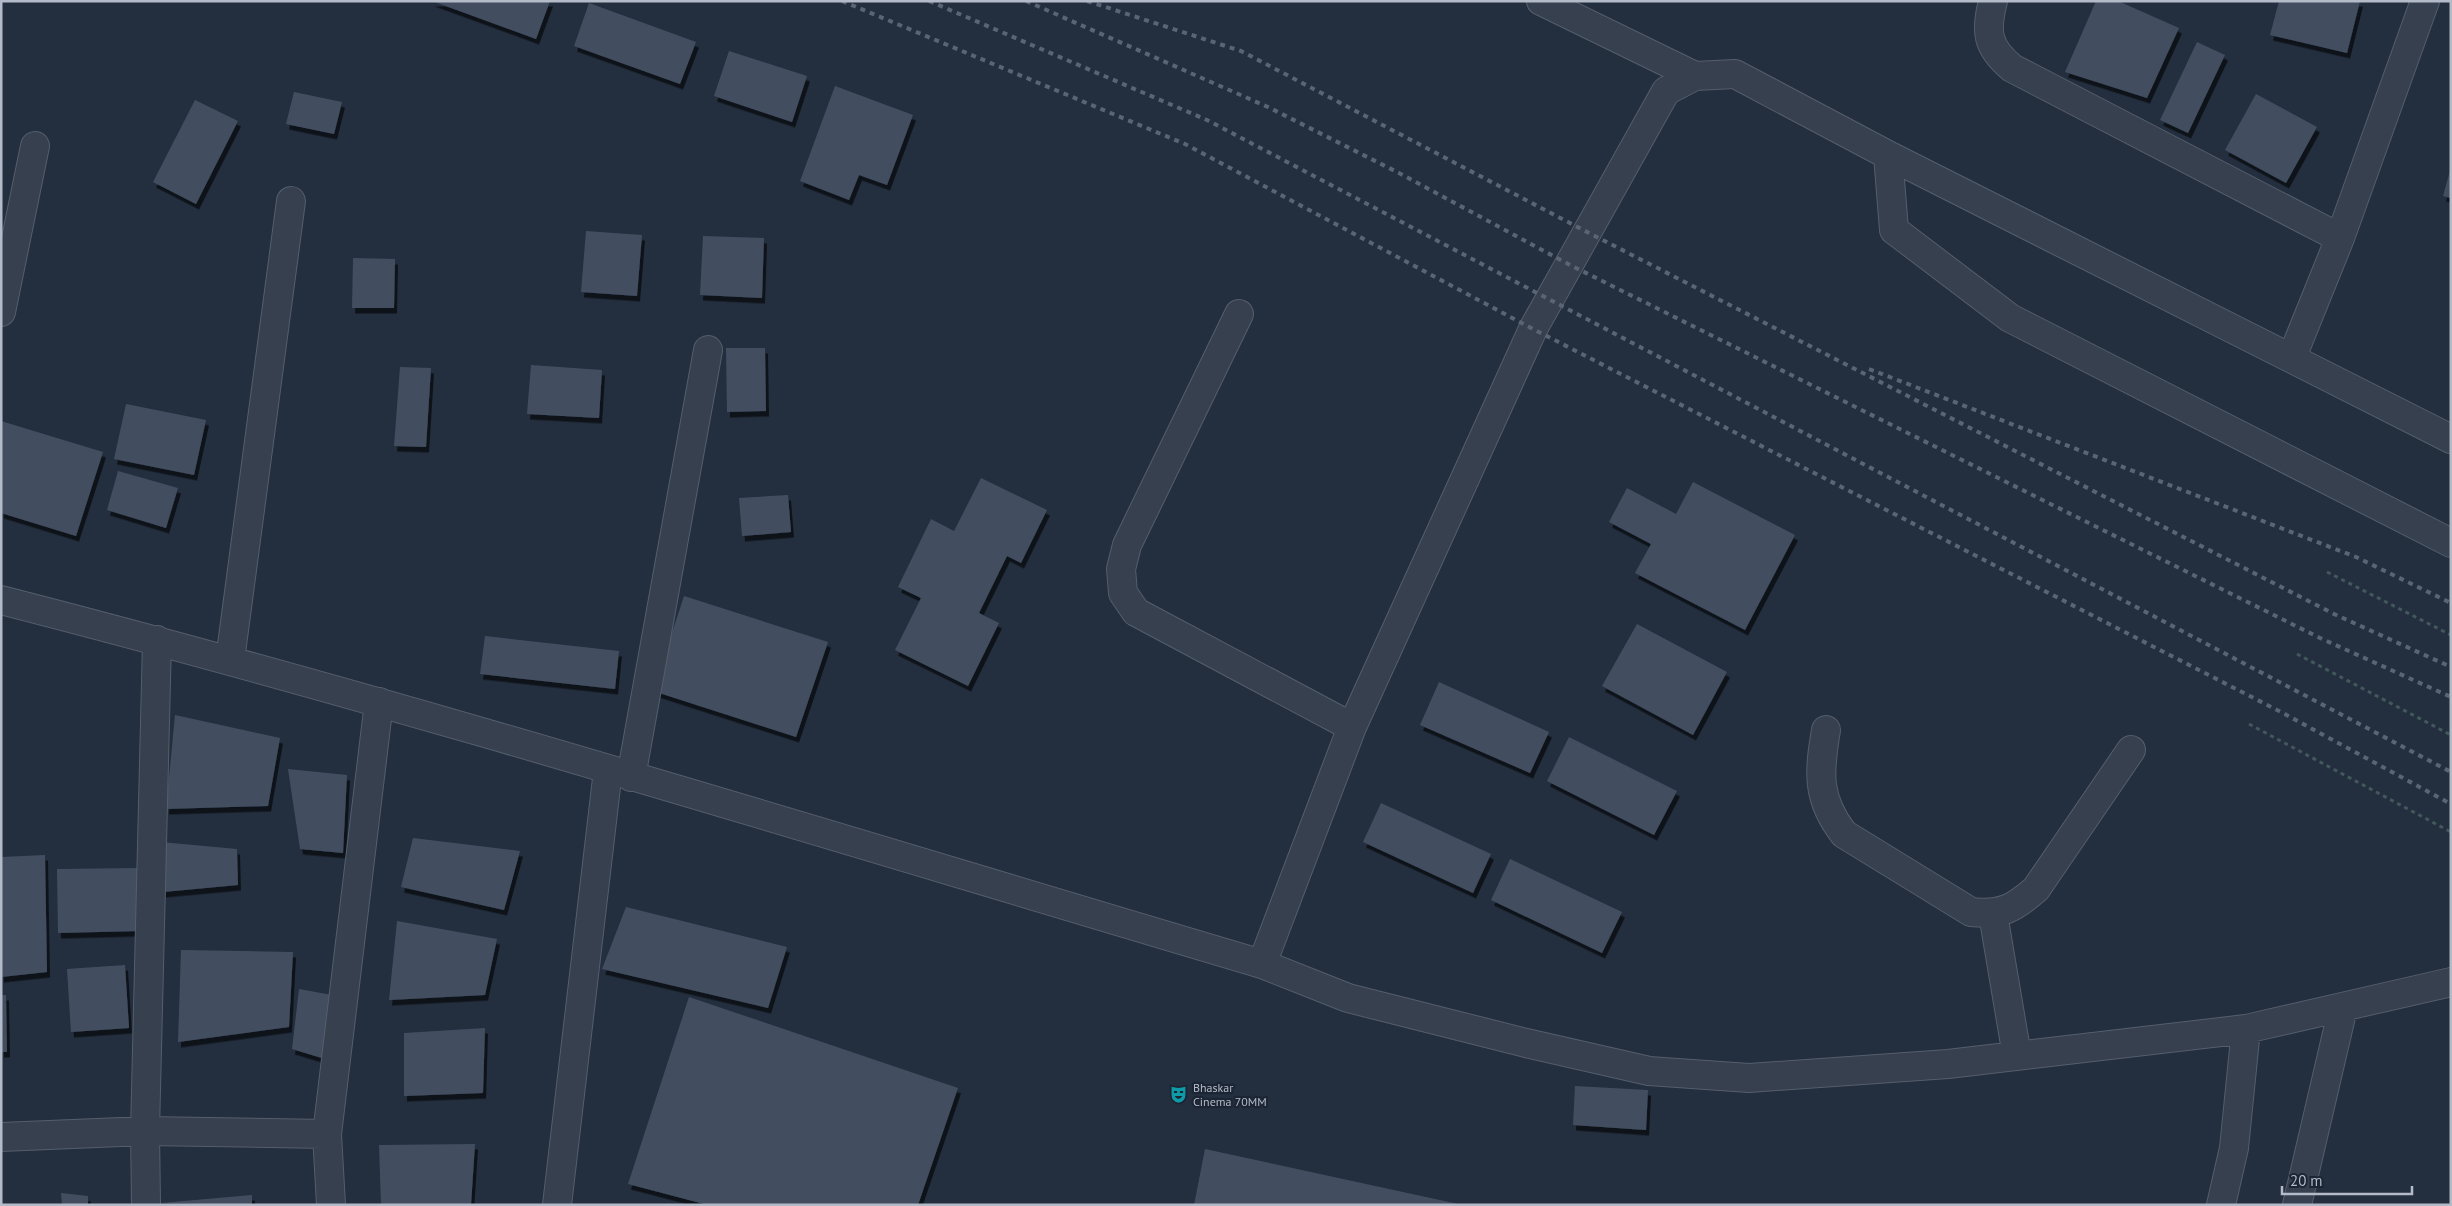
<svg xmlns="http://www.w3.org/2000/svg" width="2452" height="1206" font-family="'PT Sans',sans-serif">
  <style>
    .building { fill: #424e60; filter: url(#shadow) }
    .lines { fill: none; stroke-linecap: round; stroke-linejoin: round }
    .minor-casing { stroke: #555e6c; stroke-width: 30 }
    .path { stroke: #43585c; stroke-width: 3; stroke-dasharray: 4 4; stroke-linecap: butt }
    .minor { stroke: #37404e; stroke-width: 28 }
    .rail { stroke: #596475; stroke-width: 4; stroke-dasharray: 5 5; stroke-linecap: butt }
    .labels { text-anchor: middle; stroke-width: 4.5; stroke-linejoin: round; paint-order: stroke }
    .poi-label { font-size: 12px; fill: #b3bbc9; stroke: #1c2533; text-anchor: start }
  </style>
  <defs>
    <filter id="shadow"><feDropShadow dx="3" dy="5.5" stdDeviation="0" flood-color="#0009"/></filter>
  </defs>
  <rect width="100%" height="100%" fill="#232e3e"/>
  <path class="building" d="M432 1H550L536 39Z
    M2096 1H2118L2179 28 2147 98 2065 72Z
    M2279 1H2360L2347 53 2270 35Z
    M589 3 696 42 680 84 574 46Z
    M2197 42 2225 55 2188 133 2160 120Z
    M729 51 807 76 792 122 714 96Z
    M835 86 913 115 887 185 859 175 849 200 800 181Z
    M294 92 342 102 334 134 286 124Z
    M2256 94 2317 127 2286 183 2225 150Z
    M195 100 238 121 196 204 153 182Z
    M2450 171H2451V198L2443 196Z
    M586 231 642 235 637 296 581 292Z
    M703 236 764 238 762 298 700 295Z
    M353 258 395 259 394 308H352Z
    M726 348H765L766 411 727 412Z
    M531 365 602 370 599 418 527 414Z
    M400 367 431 368 426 447 394 446Z
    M126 404 206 420 194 475 114 459Z
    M1 421 103 452 76 536 1 513Z
    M118 471 178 488 166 528 107 510Z
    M981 478 1047 510 1021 563 1007 556 979 613 999 623 968 686 895 650 921 598 898 587 931 519 954 531Z
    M1693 482 1795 535 1745 630 1635 573 1651 544 1609 522 1627 488 1676 514Z
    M788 495 791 532 742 536 739 498Z
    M684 596 828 642 796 737 653 691Z
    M1637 624 1727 672 1693 735 1602 686Z
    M485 636 619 651 615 689 480 674Z
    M1439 682 1549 732 1530 773 1420 725Z
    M175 715 280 738 268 806 166 809Z
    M1569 737 1677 791 1654 835 1547 781Z
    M288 769 347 775 343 853 300 849Z
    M1381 803 1491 854 1473 893 1363 842Z
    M413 838 520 851 504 910 401 887Z
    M161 842 237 849 238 885 163 892Z
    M45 855 47 972 1 977V857Z
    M1510 859 1622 912 1602 953 1491 900Z
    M141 868 139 931 58 933 57 869Z
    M626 907 787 947 768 1008 602 969Z
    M397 921 497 939 485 995 389 1000Z
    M181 950 293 952 289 1027 178 1042Z
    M125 965 129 1028 71 1032 67 969Z
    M299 989 332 995 325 1059 292 1049Z
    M1 995H6L7 1052H1Z
    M689 997 958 1088 918 1205H708L628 1184Z
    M485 1028 483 1093 404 1096V1033Z
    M1575 1086 1648 1090 1646 1130 1573 1125Z
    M475 1144 471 1205H381L379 1145Z
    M1205 1149 1458 1204V1205H1194Z
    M61 1193 88 1196V1205H62Z
    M252 1195V1205L161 1203Z"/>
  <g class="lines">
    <defs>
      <path id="minor" d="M1541 1 1695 76
        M1993 1C1985 32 1987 47 2012 68L2340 238
        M1888 155 1894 230 2010 318 2451 543
        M1 312 35 146
        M1239 314 1127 545 1121 569 1123 593 1136 612 1352 727
        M2292 357 2340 238 2425 1
        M1 600C425 709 843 840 1262 964L1352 727 1533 329 1666 91 1695 76 1735 74 1888 155 2451 439
        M230 660 291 201
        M1826 730C1819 772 1816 798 1844 834L1971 912C2002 915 2013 909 2036 889L2131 750
        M631 777 708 350
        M1993 914 2017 1056
        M1262 964 1348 998 1526 1043 1649 1071 1749 1078 1948 1064 2246 1029 2451 982
        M1 1137 145 1131 327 1134
        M146 1205 145 1131 157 640
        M331 1205 327 1134 379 702
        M557 1205 608 770
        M2221 1205 2234 1148 2246 1029
        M2297 1205 2343 1008"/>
    </defs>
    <use href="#minor" class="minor-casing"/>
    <path class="path" d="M2327 572 2451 635
      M2297 654 2451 735
      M2249 724 2451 832"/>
    <use href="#minor" class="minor"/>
    <path class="rail" d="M842 1 1185 144 1533 329 2281 712 2451 804
      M929 1 1207 120 2451 772
      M1026 1 1268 107 1399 173 1570 265 2320 638 2451 697
      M1087 1 1241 51 1589 233 2334 614 2451 667
      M1869 369 2356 557 2451 603"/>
  </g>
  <defs>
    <symbol id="theatre-bare" viewBox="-9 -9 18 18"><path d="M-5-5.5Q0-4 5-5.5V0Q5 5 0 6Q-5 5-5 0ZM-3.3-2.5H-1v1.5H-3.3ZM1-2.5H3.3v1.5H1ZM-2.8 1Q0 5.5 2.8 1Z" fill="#0f9aa8" stroke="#1c2533" stroke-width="2.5" paint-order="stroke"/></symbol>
  </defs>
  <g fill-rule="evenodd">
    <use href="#theatre-bare" x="1166" y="1082" width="25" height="25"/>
  </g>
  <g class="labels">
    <g class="poi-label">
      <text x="1193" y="1092">Bhaskar<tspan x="1193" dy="14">Cinema 70MM</tspan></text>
    </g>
  </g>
  <rect width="2452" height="1206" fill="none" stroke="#b3bbc9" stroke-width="5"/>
  <path d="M2282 1186v8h130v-8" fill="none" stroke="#b3bbc9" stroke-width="2.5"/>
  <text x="2290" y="1186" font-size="15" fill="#b3bbc9" stroke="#1c2533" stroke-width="4" paint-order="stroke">20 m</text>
</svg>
